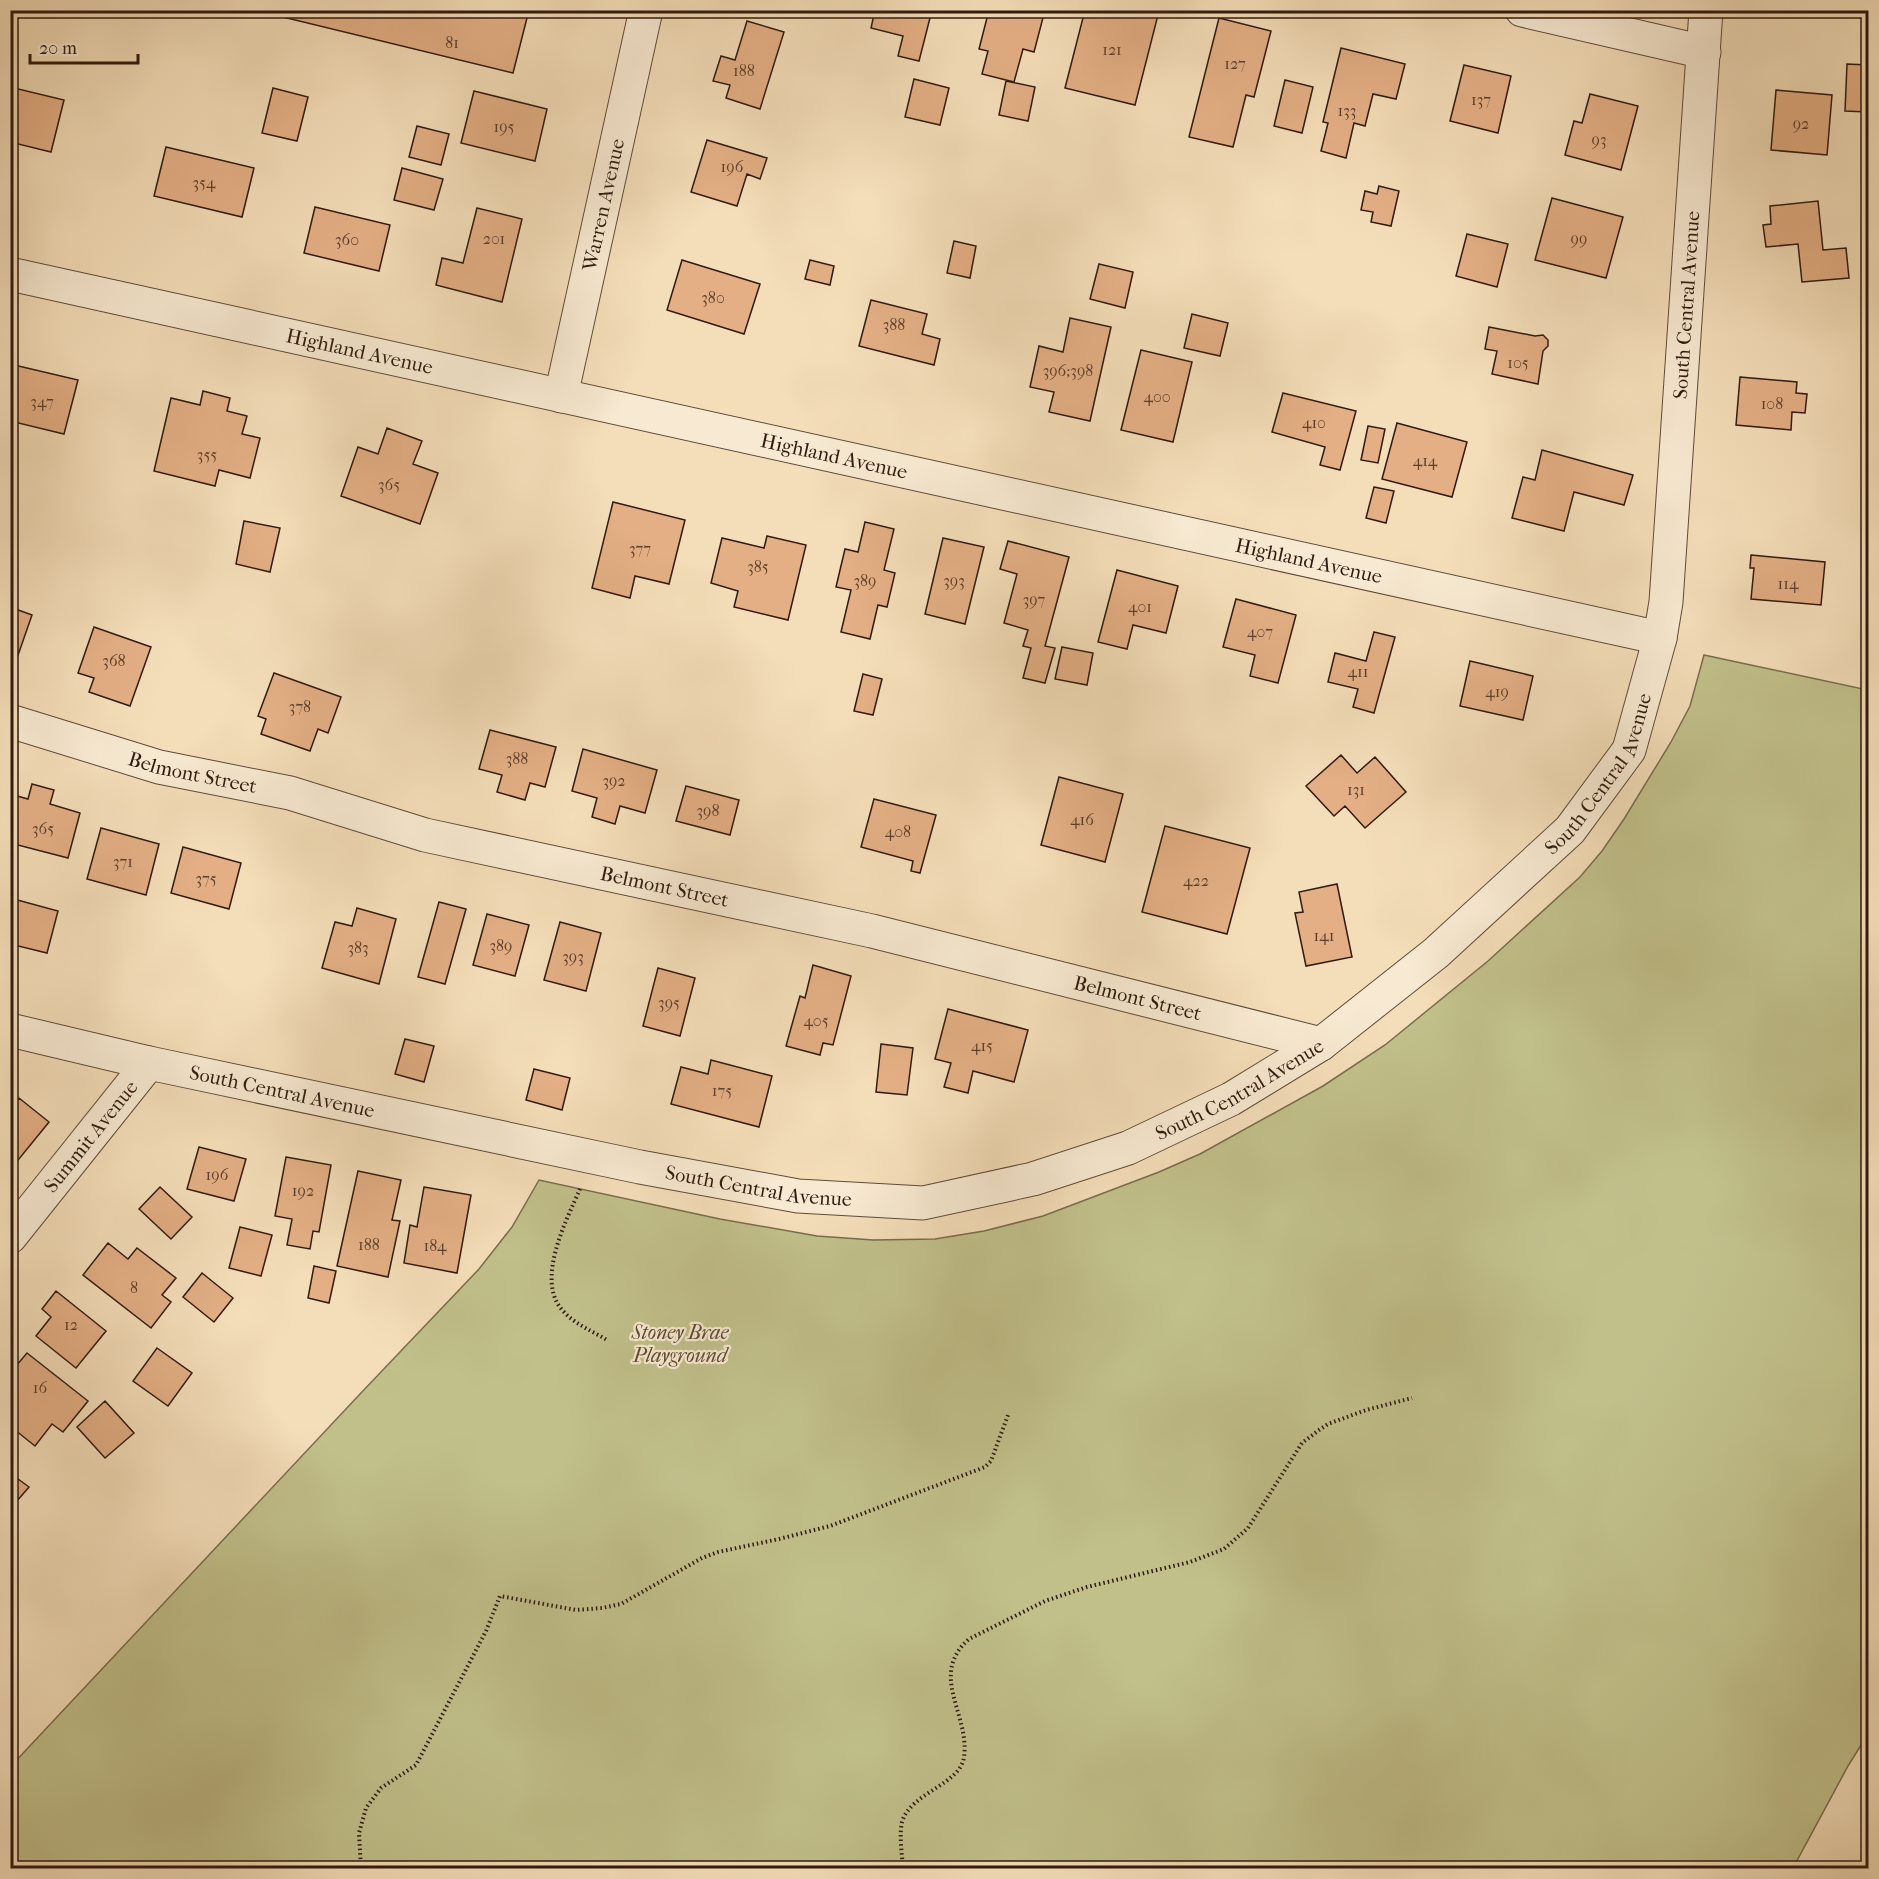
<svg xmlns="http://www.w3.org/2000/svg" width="1879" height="1879" font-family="'IM FELL French Canon',serif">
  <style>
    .green { fill: #c1c08b; stroke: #786d4d; stroke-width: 1.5 }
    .building { fill: #e4af85; stroke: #301a0f; stroke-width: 1.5 }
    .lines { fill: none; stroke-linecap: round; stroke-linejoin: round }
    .street-casing { stroke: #614b3a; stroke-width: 35 }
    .path { stroke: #301a0f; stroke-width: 4; stroke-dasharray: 1.5 3; stroke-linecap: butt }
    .street { stroke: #f8ead2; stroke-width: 33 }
    .labels { text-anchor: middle; stroke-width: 4.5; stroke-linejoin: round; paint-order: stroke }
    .number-label { font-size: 16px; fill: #5d3f2c }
    .street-label { font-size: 20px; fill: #301a0f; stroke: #f8ead2 }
    .park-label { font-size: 20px; font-style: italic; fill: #5c4c34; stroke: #f8ead2 }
  </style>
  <rect width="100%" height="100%" fill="#f4deb9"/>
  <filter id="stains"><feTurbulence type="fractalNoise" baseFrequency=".00333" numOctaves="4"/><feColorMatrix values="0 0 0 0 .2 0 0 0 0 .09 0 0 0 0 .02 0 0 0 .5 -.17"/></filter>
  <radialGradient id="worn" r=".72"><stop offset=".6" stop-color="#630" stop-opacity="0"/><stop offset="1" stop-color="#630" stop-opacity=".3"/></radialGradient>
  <path class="green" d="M1704 655 1868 690V1734L1848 1766 1793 1868H11V1766L360 1394 479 1269 512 1227 539 1180 720 1219 817 1236 873 1240 935 1239 984 1231 1043 1216 1159 1172 1200 1154 1323 1086 1385 1045 1488 961 1580 877 1602 851 1624 819 1671 742 1690 706Z"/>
  <path class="building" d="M254 10H529L513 73Z
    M875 10H932L919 61 898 56 903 36 871 28Z
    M989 10H1045L1034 52 1023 49 1014 82 982 74 988 51 979 49Z
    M1085 10 1159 11 1135 105 1065 88Z
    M1219 18 1271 31 1254 97 1246 95 1233 147 1189 137Z
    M747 21 784 32 760 109 726 98 730 85 713 81 721 56 735 60Z
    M1341 48 1405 64 1396 99 1373 94 1365 126 1354 123 1346 158 1321 151 1328 123 1323 122Z
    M1847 64 1868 65V112L1845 111Z
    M1464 65 1511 76 1498 133 1450 121Z
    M914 79 949 88 940 125 905 117Z
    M1285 80 1313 87 1302 133 1274 126Z
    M1006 81 1035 87 1028 121 999 115Z
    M10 87 64 100 51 152 10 142Z
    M273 88 308 97 297 141 262 133Z
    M1776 90 1832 95 1827 155 1771 150Z
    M474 91 547 109 535 161 461 143Z
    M1590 94 1638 106 1621 170 1565 155 1574 121 1582 123Z
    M417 126 449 134 441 165 409 157Z
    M707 140 767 158 760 179 747 174 737 206 691 192Z
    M166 147 254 168 242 217 154 196Z
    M402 168 443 179 434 210 394 200Z
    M1379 186 1399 191 1391 226 1371 222 1373 212 1361 210 1365 191 1377 194Z
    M1552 198 1623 217 1606 278 1535 260Z
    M1818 201 1823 250 1846 248 1849 278 1802 282 1798 244 1766 247 1763 225 1771 224 1770 206Z
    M315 207 390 225 379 271 304 253Z
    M477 208 522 219 502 302 436 285 442 258 463 263Z
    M1467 234 1508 244 1497 287 1456 276Z
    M954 241 976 246 970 278 947 273Z
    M682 260 760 284 744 334 667 310Z
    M810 260 834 266 830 285 805 279Z
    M1099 264 1133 272 1125 308 1090 299Z
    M871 300 927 314 922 334 940 339 934 365 859 346Z
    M1192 314 1228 323 1220 356 1184 348Z
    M1070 318 1111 327 1090 421 1049 412 1054 392 1030 387 1039 346 1063 352Z
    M1489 327 1535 336 1543 335 1548 340V346L1543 351 1538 384 1492 374 1497 351 1485 349Z
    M1141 350 1192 362 1173 442 1121 430Z
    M10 364 78 380 64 434 10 421Z
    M1740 377 1797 382 1796 393 1807 394 1805 413 1792 412 1791 430 1736 425Z
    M203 391 230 398 227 411 247 416 242 434 260 438 250 478 219 470 215 486 154 471 171 398 200 405Z
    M1283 393 1356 411 1340 470 1320 465 1325 447 1272 432Z
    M1397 423 1467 442 1452 497 1382 479Z
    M1368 426 1385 429 1378 463 1361 460Z
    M387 428 422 441 413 464 438 473 420 524 341 496 358 447 378 454Z
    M1542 450 1633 475 1624 505 1574 492 1564 531 1512 518 1523 477 1535 480Z
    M1374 487 1394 491 1386 523 1366 518Z
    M613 502 685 520 669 584 635 576 630 598 592 588Z
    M244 521 280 528 270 572 236 564Z
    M865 522 894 529 884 570 895 573 887 607 878 605 870 639 841 632 851 590 836 587 845 549 858 552Z
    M767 536 806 545 788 620 734 607 738 591 711 583 722 538 764 548Z
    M943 538 984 547 965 624 925 614Z
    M1008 541 1069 557 1045 646 1055 648 1045 683 1023 678 1031 648 1023 646 1028 630 1004 623 1017 574 1000 569Z
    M1751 555 1825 562 1821 605 1751 599 1754 568H1750Z
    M1117 570 1178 586 1166 633 1133 625 1127 649 1098 642Z
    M1236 599 1296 615 1278 683 1250 676 1255 655 1223 647Z
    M10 607 32 615 17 658 10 656Z
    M94 627 151 647 130 706 89 692 94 678 78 673Z
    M1374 632 1395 637 1374 713 1353 707 1358 689 1328 682 1335 653 1366 661Z
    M1062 647 1093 653 1087 685 1055 679Z
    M1470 661 1533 676 1523 720 1460 706Z
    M274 673 341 697 328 733 318 729 310 751 261 734 266 719 258 716Z
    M863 674 882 679 873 715 854 711Z
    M490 730 556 747 545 787 530 783 525 800 497 792 502 775 479 769Z
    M583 749 657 770 645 813 620 806 615 824 592 817 597 798 572 791Z
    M1341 755 1357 773 1375 757 1406 792 1365 828 1345 806 1334 816 1306 786Z
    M1059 777 1123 794 1105 862 1041 845Z
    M32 784 54 790 50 804 80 813 68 858 10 843V794L28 799Z
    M686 786 739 800 730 835 676 821Z
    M874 799 936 815 920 873 911 871 913 861 861 847Z
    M1165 826 1250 848 1227 934 1142 912Z
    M101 828 159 844 146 895 87 879Z
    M183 847 241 863 229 909 171 893Z
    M1337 884 1352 957 1306 966 1295 913 1303 912 1299 892Z
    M10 898 58 911 47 953 10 944Z
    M439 902 466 909 445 984 418 977Z
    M357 908 396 919 379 984 322 968 335 922 352 926Z
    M487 914 529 925 515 976 473 965Z
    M560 922 601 933 586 991 544 980Z
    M813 965 851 976 833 1045 823 1043 820 1055 786 1046 800 996 805 998Z
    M658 968 695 978 680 1036 643 1026Z
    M948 1009 1028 1030 1014 1082 973 1071 968 1093 944 1087 951 1063 935 1059Z
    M405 1039 434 1046 424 1082 395 1074Z
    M881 1044 913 1048 907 1095 876 1092Z
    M711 1060 772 1076 759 1127 671 1104 681 1067 708 1074Z
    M534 1069 570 1078 562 1110 526 1100Z
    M19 1098 49 1122 10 1170V1103L14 1106Z
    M199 1147 246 1159 234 1201 187 1189Z
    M286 1157 331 1165 319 1232 313 1231 310 1249 287 1245 292 1219 275 1216Z
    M358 1171 401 1180 392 1220 400 1221 388 1277 337 1266Z
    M160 1187 192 1217 171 1239 139 1209Z
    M424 1187 471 1195 457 1273 404 1263 410 1225 417 1227Z
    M240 1227 272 1235 261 1276 229 1268Z
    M108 1243 128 1259 137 1248 176 1278 162 1295 171 1302 151 1328 83 1275Z
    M314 1266 336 1271 329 1303 308 1298Z
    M202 1273 233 1298 214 1322 183 1297Z
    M56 1291 106 1331 76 1368 36 1336 51 1317 42 1309Z
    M157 1348 192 1373 168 1406 133 1381Z
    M27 1353 88 1401 63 1432 52 1424 35 1446 10 1426V1373Z
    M105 1401 134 1433 105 1458 77 1427Z
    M10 1473 29 1487 10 1509Z"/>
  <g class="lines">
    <defs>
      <g id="street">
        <path d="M1522 10 1704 52"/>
        <path id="s1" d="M10 274 1660 638"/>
        <path id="s2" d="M561 396 646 10"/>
        <path id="s3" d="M10 721 159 767 290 793 425 835 872 931 1321 1044"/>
        <path id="s4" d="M10 1030 149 1063 640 1167 798 1196 923 1203 1033 1179 1128 1148 1231 1099 1321 1044 1436 953 1570 830 1629 750 1660 638 1666 602 1706 10"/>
        <path id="s5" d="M10 1237 149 1063"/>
      </g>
    </defs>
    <use href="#street" class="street-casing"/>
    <path class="path" d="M580 1189C566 1221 534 1282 564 1312 575 1324 592 1331 607 1340
      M361 1868 359 1833 366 1808 381 1788 416 1765 486 1631 500 1596 576 1610 602 1608 621 1604 702 1558 718 1552 779 1539 830 1526 985 1467 991 1461 1008 1415
      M903 1868C902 1854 899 1836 902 1822 911 1792 960 1785 964 1757 970 1714 928 1675 969 1639L1045 1601 1087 1587 1190 1562 1224 1549 1248 1528 1302 1443 1319 1430 1328 1424 1366 1410 1412 1398"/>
    <use href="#street" class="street"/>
  </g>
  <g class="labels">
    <g class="number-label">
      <text x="452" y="48">81</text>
      <text x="1112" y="55">121</text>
      <text x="1235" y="69">127</text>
      <text x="744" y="76">188</text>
      <text x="1481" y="105">137</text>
      <text x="1347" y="116">133</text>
      <text x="1801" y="129">92</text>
      <text x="504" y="132">195</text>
      <text x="1599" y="145">93</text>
      <text x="732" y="172">196</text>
      <text x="204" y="188">354</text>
      <text x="494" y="244">201</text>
      <text x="1579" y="244">99</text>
      <text x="347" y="245">360</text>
      <text x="713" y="303">380</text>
      <text x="894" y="330">388</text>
      <text x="1518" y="368">105</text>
      <text x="1068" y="376">396;398</text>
      <text x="1157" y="402">400</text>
      <text x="42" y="407">347</text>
      <text x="1772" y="409">108</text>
      <text x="1314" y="428">410</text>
      <text x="207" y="460">355</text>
      <text x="1425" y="466">414</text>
      <text x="389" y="490">365</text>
      <text x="640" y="554">377</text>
      <text x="758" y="572">385</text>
      <text x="865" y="586">389</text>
      <text x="954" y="586">393</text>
      <text x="1788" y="589">114</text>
      <text x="1034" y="605">397</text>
      <text x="1140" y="612">401</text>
      <text x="1260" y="637">407</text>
      <text x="114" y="666">368</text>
      <text x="1358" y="677">411</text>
      <text x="1497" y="697">419</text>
      <text x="300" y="712">378</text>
      <text x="517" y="764">388</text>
      <text x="614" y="786">392</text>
      <text x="1356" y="795">131</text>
      <text x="708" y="816">398</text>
      <text x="1082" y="825">416</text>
      <text x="43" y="834">365</text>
      <text x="898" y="837">408</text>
      <text x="123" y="867">371</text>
      <text x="206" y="884">375</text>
      <text x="1196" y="886">422</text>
      <text x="1324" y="941">141</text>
      <text x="501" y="951">389</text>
      <text x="358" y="953">383</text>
      <text x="573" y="962">393</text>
      <text x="669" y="1008">395</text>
      <text x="816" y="1026">405</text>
      <text x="982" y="1051">415</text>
      <text x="722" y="1096">175</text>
      <text x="217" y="1180">196</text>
      <text x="303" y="1196">192</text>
      <text x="369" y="1250">188</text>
      <text x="435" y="1251">184</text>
      <text x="134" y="1293">8</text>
      <text x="71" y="1330">12</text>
      <text x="40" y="1393">16</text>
    </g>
    <g class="street-label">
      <text dy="7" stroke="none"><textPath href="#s2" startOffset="196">Warren Avenue</textPath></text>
      <text dy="7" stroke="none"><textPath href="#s4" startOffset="2241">South Central Avenue</textPath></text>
      <text dy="7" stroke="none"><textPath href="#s1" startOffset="358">Highland Avenue</textPath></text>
      <text dy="7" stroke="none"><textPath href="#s1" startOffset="844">Highland Avenue</textPath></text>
      <text dy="7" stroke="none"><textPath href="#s1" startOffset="1330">Highland Avenue</textPath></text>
      <text dy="7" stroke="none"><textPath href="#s3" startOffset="190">Belmont Street</textPath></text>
      <text dy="7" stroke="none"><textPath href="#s4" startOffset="1755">South Central Avenue</textPath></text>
      <text dy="7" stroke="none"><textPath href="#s3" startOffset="676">Belmont Street</textPath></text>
      <text dy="7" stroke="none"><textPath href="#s3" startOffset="1162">Belmont Street</textPath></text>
      <text dy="7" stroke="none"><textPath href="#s4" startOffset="1269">South Central Avenue</textPath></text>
      <text dy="7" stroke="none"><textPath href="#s4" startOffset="279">South Central Avenue</textPath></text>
      <text dy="7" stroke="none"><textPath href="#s5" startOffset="129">Summit Avenue</textPath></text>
      <text dy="7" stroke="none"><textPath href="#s4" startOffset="765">South Central Avenue</textPath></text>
    </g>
    <g class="park-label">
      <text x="680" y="1339">Stoney Brae<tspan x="680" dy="23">Playground</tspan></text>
    </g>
  </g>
  <rect width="1879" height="1879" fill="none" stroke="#f4deb9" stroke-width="36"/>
  <rect x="12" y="12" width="1855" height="1855" fill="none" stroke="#301a0f" stroke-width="3"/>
  <rect x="18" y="18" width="1843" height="1843" fill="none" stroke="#301a0f" stroke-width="1.5"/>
  <path d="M30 54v9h108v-9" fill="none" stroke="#301a0f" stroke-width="3"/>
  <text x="39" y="54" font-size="18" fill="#301a0f" stroke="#f8ead2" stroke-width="4.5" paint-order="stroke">20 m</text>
  <rect width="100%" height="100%" filter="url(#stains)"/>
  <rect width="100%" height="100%" fill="url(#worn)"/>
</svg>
